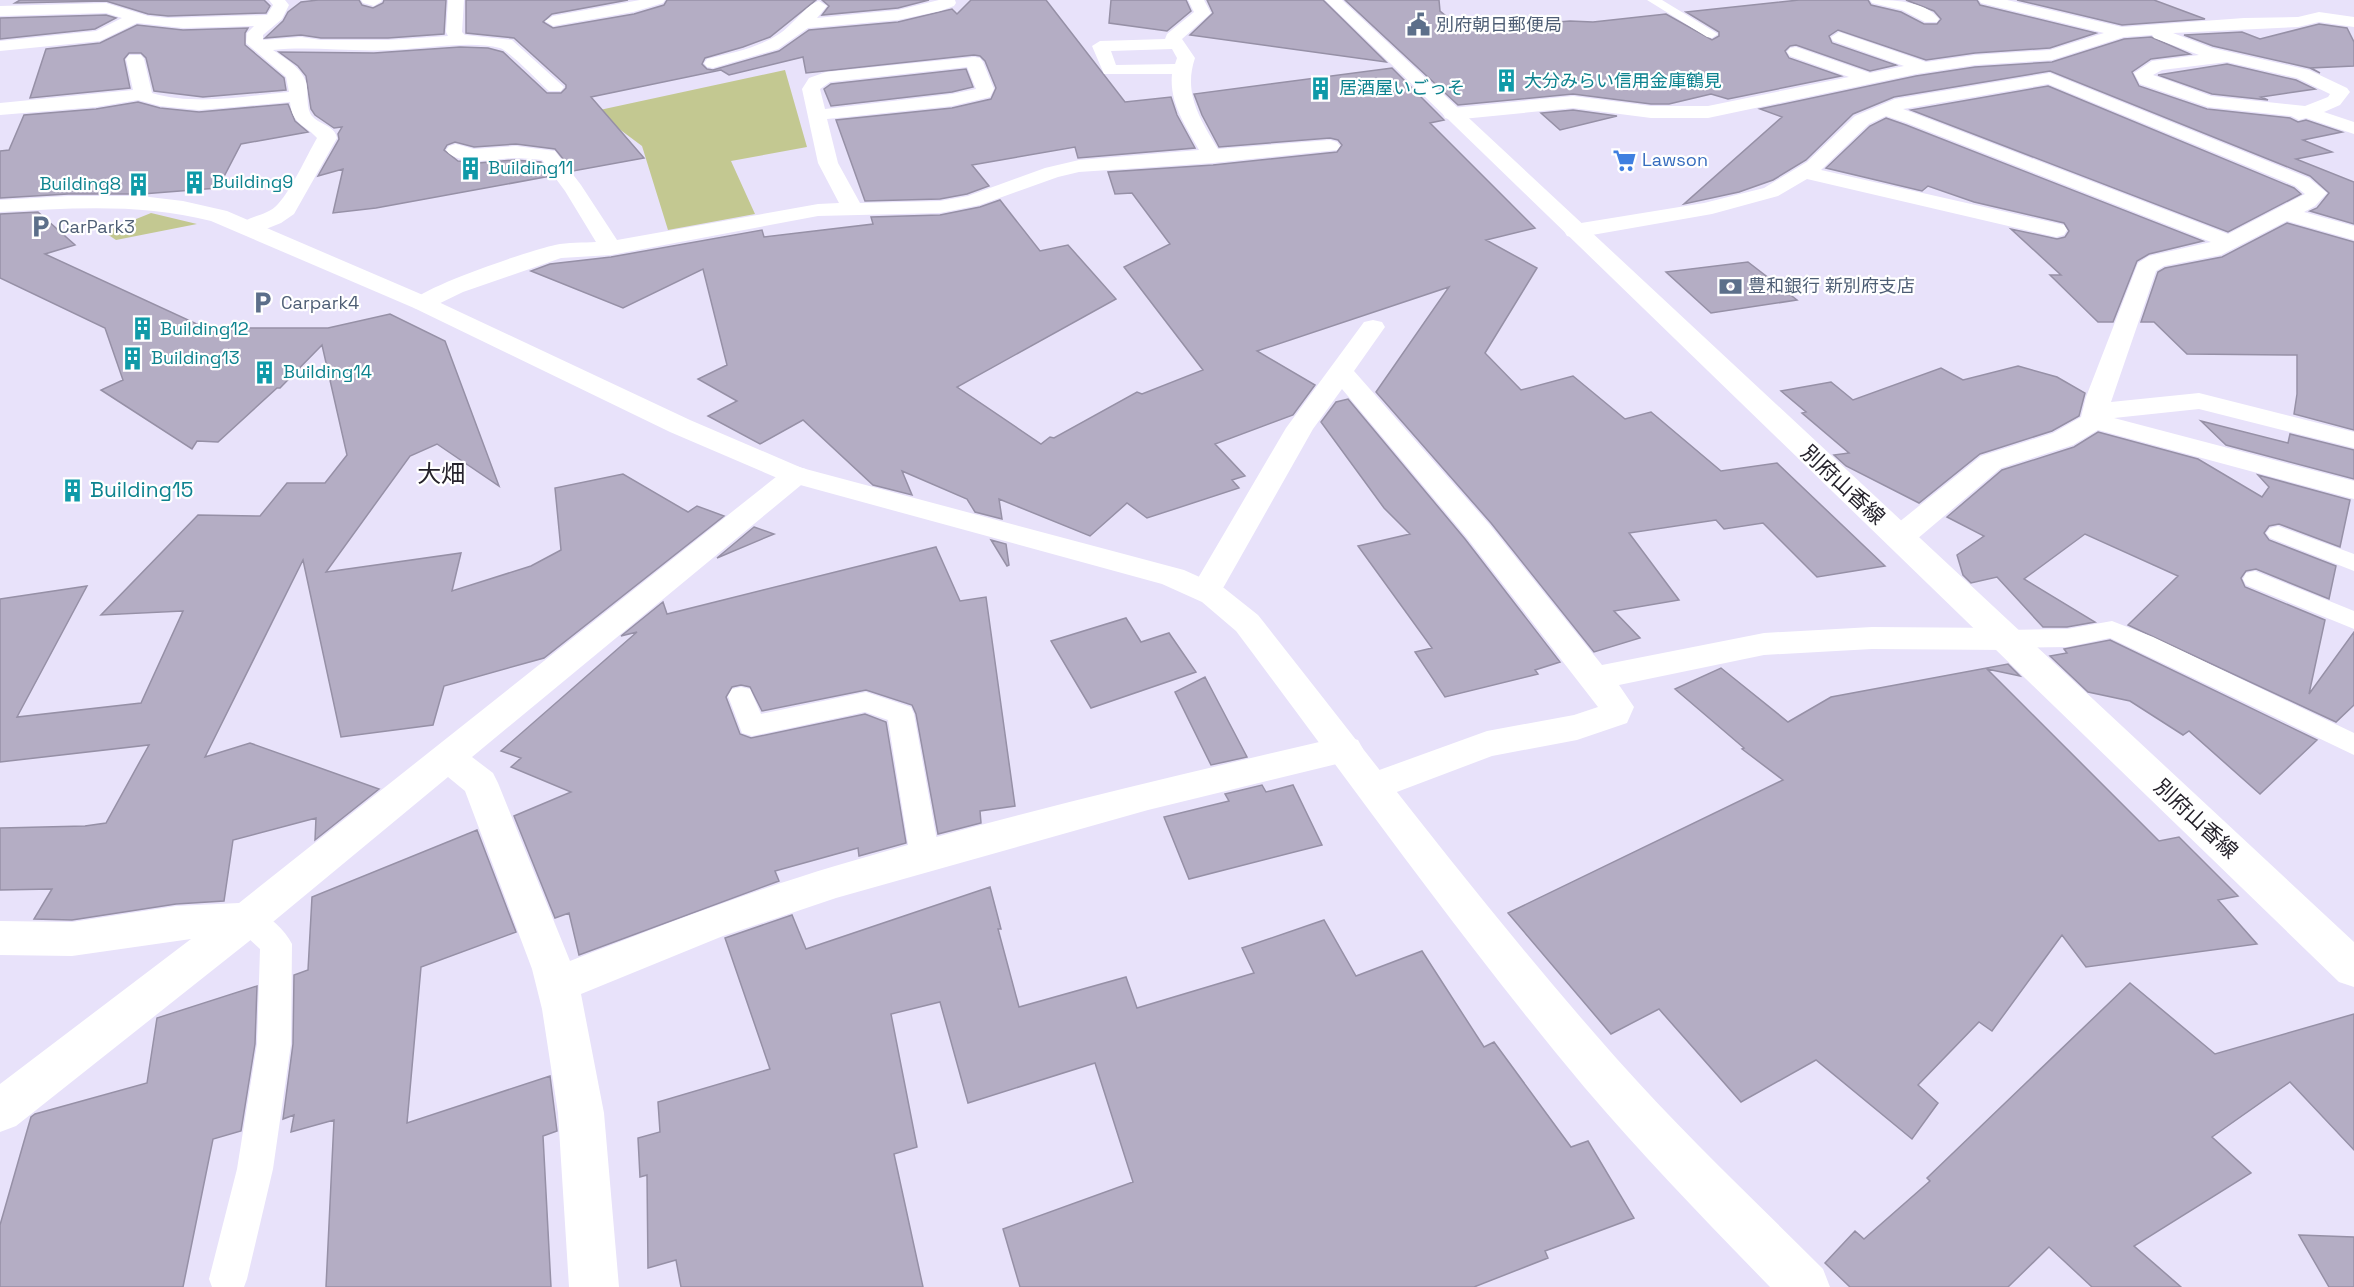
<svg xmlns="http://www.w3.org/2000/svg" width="2354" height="1287" font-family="'Space Grotesk','Noto Sans JP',sans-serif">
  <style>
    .green { fill: #c3c891 }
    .building { fill: #b4adc4; stroke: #9690a6; stroke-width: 1.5 }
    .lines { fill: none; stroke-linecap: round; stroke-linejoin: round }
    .lane { fill: #fff; fill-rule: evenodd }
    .street { fill: #fff; fill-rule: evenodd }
    .secondary { fill: #fff; fill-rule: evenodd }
    .labels { text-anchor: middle; stroke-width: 4.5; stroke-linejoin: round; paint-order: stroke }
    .far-service-label { font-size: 18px; fill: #4e5e75; stroke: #fff; text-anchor: start }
    .far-culture-label { font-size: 18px; fill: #0d838f; stroke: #fff; text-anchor: start }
    .far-shop-label { font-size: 18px; fill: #366cbe; stroke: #fff; text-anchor: start }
    .street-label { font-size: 21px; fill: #26232c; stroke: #fff }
    .culture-label { font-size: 21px; fill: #0d838f; stroke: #fff; text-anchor: start }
    .quarter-label { font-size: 24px; fill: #26232c; stroke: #fff }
  </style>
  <rect width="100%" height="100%" fill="#e8e2fa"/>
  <path class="green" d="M785 70 807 147 731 161 755 214 668 230 642 146 595 111Z
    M151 213 197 224 116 240 104 232Z"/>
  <path class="building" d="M20 0H264L270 6 266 13 168 16 148 14 106 1 15 3Z
    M318 0H359L362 5 373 8 383 3 384 0H446L444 34 388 38H321L301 35 265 38 283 21 288 12 301 2Z
    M466 0H628L552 14 543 22 553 28 634 14 664 5 667 0H816L770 37 743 47 705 58 702 64 707 69 713 70 779 51 809 30 898 22 952 9 957 14 971 0H1046L1125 102 1171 97 1177 115 1195 148 1078 158 1075 147 972 165 989 186 967 194 940 199 865 201 836 120 952 108 991 99 996 88 985 61 980 56 974 55 806 73 803 57 729 75 721 70 591 97 644 158 573 171 555 149 516 144 474 147 455 142 447 145 444 150 458 161 478 163 514 160 541 162 551 176 376 208 333 213 343 169 318 176 339 139 338 134 342 127 334 128 315 115 311 109 306 76 298 66 279 52 374 53 460 47 488 48 503 52 547 93H561L566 88V85L514 38 466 33Z
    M822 0H929L898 8 822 15 829 6Z
    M1111 0H1186L1191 11 1167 31 1109 23Z
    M1207 0H1323L1386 62 1190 35 1213 13Z
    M1345 0H1439L1440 11 1463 30 1570 21 1593 22 1666 14 1712 40 1719 36V32L1686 12 1799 0H1868L1871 5 1901 12 1924 24H1937L1941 19 1934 11 1906 0H1977L1980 5 2096 33 2050 48 1975 53 1926 60 1838 30 1829 36 1832 43 1896 65 1870 71 1796 45 1790 46 1785 51 1789 58 1841 76 1728 99 1711 94 1669 104H1651L1573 94 1458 105Z
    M2017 0H2154L2205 19 2122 25Z
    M106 15 116 18 95 29 0 39V18Z
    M2319 24 2347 28 2354 42V66L2311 68 2320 73 2310 68 2213 46 2184 35 2242 32 2260 39Z
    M137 25 183 30 248 28 245 33V45L284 78 286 90 203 97 154 91 146 58 141 53H129L124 59 130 88 30 98 46 49 100 43Z
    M2151 37 2190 54 2151 59 2132 72 2139 86 2207 109 2290 118 2298 122 2306 120 2342 132 2303 140 2332 152 2296 159 2354 182V224L2310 211 2317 208 2329 193 2310 176 2050 71 1894 97 1853 114 1806 160 1773 180 1739 192 1684 204 1782 117 1760 109 1916 76 1975 67 2052 62 2124 39Z
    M2227 64 2296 80 2315 89 2261 97 2268 100 2212 94 2158 75Z
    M1392 68 1444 120 1430 123 1535 228 1486 240 1537 268 1485 353 1521 390 1573 376 1625 419 1651 412 1721 471 1777 463 1885 566 1817 577 1763 523 1724 529 1716 520 1629 533 1679 600 1614 611 1640 638 1594 652 1491 523 1376 392 1449 287 1257 351 1315 385 1293 415 1215 444 1245 476 1232 480 1239 488 1147 518 1127 503 1090 536 999 499 1002 519 975 512 967 499 902 471 912 495 873 485 803 420 760 444 708 416 737 401 698 379 727 365 703 269 623 308 531 271 550 264 611 257 762 230 764 237 873 224 871 217 940 215 980 207 1000 200 1040 251 1068 245 1116 299 957 387 1041 444 1050 437 1054 438 1137 392 1142 394 1203 370 1124 267 1170 244 1132 193 1115 194 1108 172 1213 165 1337 152 1342 145 1338 140 1330 138 1219 147 1202 115 1194 94Z
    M966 69 973 87 952 92 831 106 824 89 831 84Z
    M2048 86 2294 188 2301 194 2228 232 1911 110Z
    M138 102 160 108 199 112 288 104 295 121 308 132 241 144 218 188 142 194H68L0 198V151L9 150 24 115 96 109Z
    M1573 110 1617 116 1560 130 1541 113Z
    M1886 118 1906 125 2203 241 2149 254 2137 261 2113 322H2098L2050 275H2061L2011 229 2057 239 2065 237 2069 231 2064 223 1974 202 1928 186 1922 191 1826 168 1870 126Z
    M38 212 75 245 45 254 214 332 230 328H328L390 314 445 341 499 486 437 444 410 456 326 572 461 553 452 591 531 566 561 550 555 488 623 474 688 512 697 506 724 516 544 658 444 686 433 725 341 737 303 560 205 757 250 743 379 789 315 840 316 818 233 840 224 901 176 904 72 920 34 919 52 889 0 890V828L85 826 106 823 149 745 0 762V599L87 586 17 717 141 703 183 611 101 615 198 515 260 516 287 483H325L347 455 322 345 280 388H277L218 442 197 441 192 449 101 390 123 380 105 328 0 278V214Z
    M2287 223 2354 242V430L2294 414 2297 394V355L2187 354 2154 322H2141L2158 272 2165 268 2222 257Z
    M1748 262 1797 300 1711 313 1666 272Z
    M2018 366 2057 377 2085 393 2079 416 2052 431 1980 454 1919 503 1846 466 1834 455 1849 453 1802 413 1806 412 1781 391 1831 382 1853 400 1941 368 1963 380Z
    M1348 399 1465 539 1560 662 1535 670 1538 674 1445 697 1415 652 1432 648 1358 546 1410 534 1384 508 1321 422 1336 402Z
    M2201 421 2288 443 2290 434 2354 450V479L2226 445Z
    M2098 432 2198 459 2262 497 2269 487 2258 475 2350 500 2340 547 2279 524 2269 526 2264 533 2269 540 2336 566 2329 599 2256 569 2246 571 2241 578 2245 587 2325 620 2309 694 2354 632V705L2336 722 2128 625 2178 576 2085 534 2024 579 2095 622 2067 627H2043L1997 577 1971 583 1963 575 1957 555 1984 536 1947 517 2002 470 2074 447Z
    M754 527 774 534 717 558Z
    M991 540 1006 544 1009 565 1007 566Z
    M936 547 960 601 986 597 1015 806 980 811 981 823 938 834 916 714 912 705 866 690 762 711 750 687 741 685 732 687 726 697 740 734 751 738 865 714 886 722 906 843 859 856 858 848 775 871 779 881 579 955 569 913 555 918 514 816 571 792 511 767 521 758 501 751 637 632 621 636 663 602 667 614Z
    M1126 618 1141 642 1169 633 1196 672 1091 708 1051 641Z
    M2110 640 2317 740 2260 794 2189 731 2183 735 2130 701 2088 692 2050 656 2067 653 2064 649Z
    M2008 664 2020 676 1987 669 2159 841 2179 837 2238 896 2218 900 2257 944 2086 967 2062 935 1992 1031 1979 1022 1918 1085 1938 1103 1912 1139 1816 1060 1741 1102 1659 1009 1611 1034 1508 913 1783 780 1742 749 1744 748 1675 689 1721 668 1788 722 1831 697Z
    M1205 677 1247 757 1211 765 1175 692Z
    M1262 785 1266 792 1293 785 1322 845 1189 879 1164 817 1229 801 1225 794Z
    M477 830 516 932 421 967 407 1123 550 1076 557 1131 543 1136 551 1287H326L334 1120 291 1132 294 1115 283 1119 293 1044 294 975 308 970 312 897Z
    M990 887 1001 929H998L1019 1007 1126 977 1137 1008 1254 973 1242 948 1324 920 1356 976 1422 951 1484 1047 1494 1042 1571 1147 1588 1141 1634 1218 1545 1251 1548 1258 1474 1287H1020L1003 1229 1133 1182 1095 1063 968 1103 940 1002 891 1014 917 1147 894 1154 923 1287H681L676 1260 648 1268 647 1175 640 1177 638 1138 660 1132 658 1102 770 1069 725 938 792 915 806 949Z
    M2130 983 2215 1054 2354 1014V1150L2290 1082 2212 1137 2251 1173 2134 1246 2181 1287H2092L2049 1247 2008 1287H1850L1825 1263 1855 1231 1864 1239 1930 1181 1927 1178Z
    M257 986 255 1044 241 1131 213 1139 183 1287H0V1225L31 1117 35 1114 147 1083 157 1018Z
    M2299 1235 2354 1237V1287H2329Z"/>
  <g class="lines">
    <path class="lane" d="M1647 0H1662L1718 34 1712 38 1707 37Z
      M2278 526 2354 554V571L2270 538 2266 533 2270 528Z
      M2255 571 2354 611V629L2246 585 2243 579 2246 573Z
      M2112 621 2153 637 2354 733V755L2110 638 2067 647 2006 648 1997 645 1993 639 1997 633 2006 630 2067 629Z
      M741 687 750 689 761 714 866 692 911 707 914 714 940 857 936 865 925 869 914 865 910 857 888 720 865 712 752 736 742 733 728 696 732 689Z
      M248 906C265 912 284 928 292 944L291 1044 273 1169 247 1279 244 1287H212L209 1279 237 1169 257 1044 260 949 237 928 232 919 237 910Z"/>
    <path class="street" d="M269 0H285L289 5 282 19 263 35V40L301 37 321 40H388L448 36 446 32 448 0H464L462 32 465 35 512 40 564 87 561 91H549C539 82 509 51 500 48 471 40 420 49 389 50 350 52 311 46 273 50 284 58 301 67 306 82 309 93 305 109 313 117 321 125 335 126 337 138L294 214 281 223 256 233 248 235 240 233 237 228C246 215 267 217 278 204 292 189 306 157 317 138 306 125 292 125 290 102L199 110 160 106 138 100 96 107 0 115V103L133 90 126 59 129 55H141L144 59 152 93C196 106 245 96 289 92L286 77 246 43 247 33 254 26 183 28 137 23 100 41 0 51V41L96 31 122 18 106 13 0 16V6L106 3 148 16 168 18 267 15 273 5Z
      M361 0H381L382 1 374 6 363 3Z
      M640 0H665L663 3 633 12 553 26 545 21 553 16Z
      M939 0H955L956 3 954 6 940 11 898 20 808 28 778 49 713 68 707 67 704 63 707 59C731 53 758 48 779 34 791 27 807 4 819 1L827 6 817 18 898 10Z
      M1188 0H1204L1211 13 1182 39 1195 58C1183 93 1200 119 1218 149L1330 140 1337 142 1340 146 1337 150 1213 163 1079 172 1058 177 980 205 940 213 818 216 611 255 561 258 463 292 430 308 422 310 414 308 410 303C421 287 531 250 555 245 568 242 583 243 596 242L565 191 542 160C533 159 523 158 514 158 496 159 458 167 446 150L449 146 456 144 474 149 516 146 555 151 581 185 617 240 818 204 839 203 818 163 802 89 809 78 826 72 974 57 980 58 983 62 994 89 990 97 952 106 827 119 838 163 860 203 940 201 968 196 1045 168 1079 160 1199 150C1186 126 1169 103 1172 74H1104L1092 46 1100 41 1165 39 1167 34 1194 12ZM1172 49 1177 58 1175 64 1116 65 1111 51ZM967 67 976 89 952 94 825 109 820 89 830 82Z
      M1870 0C1892 0 1924 0 1939 19L1937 22H1925L1902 10 1872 3Z
      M1979 0H2007L2122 27 2244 18 2298 17 2319 12 2354 17V27L2319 22 2298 27 2173 33 2212 48 2309 70 2347 88 2350 92 2340 105 2324 112 2354 122V134L2306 118 2299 120 2291 116 2208 107 2140 84 2134 73 2152 61 2199 55 2154 38 2152 35 2124 37 2052 60 1975 65 1916 74 1708 118H1651L1573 108 1452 120 1445 118 1443 114 1445 110 1452 108 1573 96 1651 106H1708L1849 77 1790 56 1787 52 1790 48 1796 47 1870 73 1904 66 1833 41 1831 37 1839 32 1926 62 1975 55 2050 50 2104 33 1981 3ZM2227 62 2297 78 2330 94 2328 97 2305 106 2211 96 2153 75 2162 70Z
      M2050 73 2309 178 2327 193 2315 206 2304 212 2354 226V240L2287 221 2221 255 2164 266 2156 271 2111 402 2199 393 2354 432V448L2199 409 2114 418 2354 481V499L2098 430 2073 445 2001 468 1910 545 1899 547 1888 545 1884 538 1888 531 1981 456 2053 433 2081 417 2086 397 2138 263 2149 256 2211 242 1907 123 1886 116 1869 124 1821 170 2064 225 2067 230 2064 235 2056 237 1807 179 1778 196 1712 214 1575 238 1567 236 1564 231 1567 226 1575 224 1704 203 1764 188 1807 162 1855 116 1895 99ZM2048 84 2295 186 2305 194 2228 234 1903 109Z
      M1373 320 1382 322 1385 327 1354 371 1489 524 1602 665 1764 633 1872 627 2006 628 2018 631 2022 639 2018 647 2006 650 1872 649 1764 655 1619 685 1634 707 1627 723 1577 740 1492 756 1373 801 1360 797 1355 787 1360 777 1487 731 1574 715 1598 707 1467 538 1342 389 1313 429 1218 597 1207 600 1196 597 1191 590 1286 428 1364 322Z
      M796 466 806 469 810 475 806 481 472 757 493 773 498 783 570 961C658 927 745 893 835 866 1003 816 1174 776 1345 736L1358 740 1363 749 1358 758 1345 762 1148 810 836 898 723 936 581 994 604 1113 619 1287H569L558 1113 542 1009 532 969 465 791 448 777 262 931 16 1126 0 1132V1084L191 939 72 956 0 955V921L72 922 176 906 239 903 786 469Z"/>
    <path class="secondary" d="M1325 0H1342L2354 942V987L2339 982Z
      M68 196H141L183 201 227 211 430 298 690 420 802 468 1184 570 1224 588 1258 615C1376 764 1491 917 1617 1059 1682 1132 1754 1200 1823 1269L1830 1287H1770C1707 1222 1644 1157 1585 1088 1462 941 1351 784 1236 631L1202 602 1162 584 782 480 670 432 414 308 211 221C142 203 71 208 0 212V200Z"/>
  </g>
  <defs>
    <symbol id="civic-bare" viewBox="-9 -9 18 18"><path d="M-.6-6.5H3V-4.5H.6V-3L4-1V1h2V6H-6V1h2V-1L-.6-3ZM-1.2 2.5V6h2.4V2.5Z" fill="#5c6f8a" stroke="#fff" stroke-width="2.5" paint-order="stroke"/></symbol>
    <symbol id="building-bare" viewBox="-9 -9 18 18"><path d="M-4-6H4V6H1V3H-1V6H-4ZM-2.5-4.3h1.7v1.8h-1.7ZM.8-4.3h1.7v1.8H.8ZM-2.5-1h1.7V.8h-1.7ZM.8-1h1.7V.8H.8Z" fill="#0f9aa8" stroke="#fff" stroke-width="2.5" paint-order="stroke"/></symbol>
    <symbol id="supermarket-bare" viewBox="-9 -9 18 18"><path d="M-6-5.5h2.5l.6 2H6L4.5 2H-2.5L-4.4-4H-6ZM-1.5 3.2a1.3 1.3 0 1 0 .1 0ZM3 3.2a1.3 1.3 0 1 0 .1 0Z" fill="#3f7fe0" stroke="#fff" stroke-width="2.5" paint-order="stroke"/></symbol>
    <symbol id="parking-bare" viewBox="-9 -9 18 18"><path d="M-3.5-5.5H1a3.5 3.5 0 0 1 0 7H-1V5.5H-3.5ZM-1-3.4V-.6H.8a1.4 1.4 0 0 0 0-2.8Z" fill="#5c6f8a" stroke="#fff" stroke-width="2.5" paint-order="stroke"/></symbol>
    <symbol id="bank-bare" viewBox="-9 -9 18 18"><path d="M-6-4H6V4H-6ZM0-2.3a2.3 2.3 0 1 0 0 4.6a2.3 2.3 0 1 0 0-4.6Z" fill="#5c6f8a" stroke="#fff" stroke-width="2.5" paint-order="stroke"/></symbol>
  </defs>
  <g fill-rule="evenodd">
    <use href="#civic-bare" x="1402" y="8" width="33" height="33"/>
    <use href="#building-bare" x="1490" y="64" width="33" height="33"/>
    <use href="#building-bare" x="1304" y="72" width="33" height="33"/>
    <use href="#supermarket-bare" x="1608" y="144" width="33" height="33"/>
    <use href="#building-bare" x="454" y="152" width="33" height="33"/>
    <use href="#building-bare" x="178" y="166" width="33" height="33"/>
    <use href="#building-bare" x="122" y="168" width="33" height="33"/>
    <use href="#parking-bare" x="24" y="210" width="33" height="33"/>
    <use href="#bank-bare" x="1714" y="270" width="33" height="33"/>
    <use href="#parking-bare" x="246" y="286" width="33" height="33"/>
    <use href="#building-bare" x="126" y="312" width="33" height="33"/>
    <use href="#building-bare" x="116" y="342" width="33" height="33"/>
    <use href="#building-bare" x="248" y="356" width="33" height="33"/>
    <use href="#building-bare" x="56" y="474" width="33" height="33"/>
  </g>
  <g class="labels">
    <g class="far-service-label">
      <text x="1436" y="31">別府朝日郵便局</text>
      <text x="58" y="233">CarPark3</text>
      <text x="1748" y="292">豊和銀行 新別府支店</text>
      <text x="281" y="309">Carpark4</text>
    </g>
    <g class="far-culture-label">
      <text x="1524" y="87">大分みらい信用金庫鶴見</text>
      <text x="1339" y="94">居酒屋いごっそ</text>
      <text x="488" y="174">Building11</text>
      <text x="212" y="188">Building9</text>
      <text x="121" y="190" text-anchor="end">Building8</text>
      <text x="160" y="335">Building12</text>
      <text x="151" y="364">Building13</text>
      <text x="283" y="378">Building14</text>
    </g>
    <g class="far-shop-label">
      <text x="1642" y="166">Lawson</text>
    </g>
    <g class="street-label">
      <text transform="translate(1843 485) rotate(43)" y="7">別府山香線</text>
      <text transform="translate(2196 819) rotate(43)" y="7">別府山香線</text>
    </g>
    <g class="culture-label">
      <text x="90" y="497">Building15</text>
    </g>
    <g class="quarter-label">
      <text x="441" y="482">大畑</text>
    </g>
  </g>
</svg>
